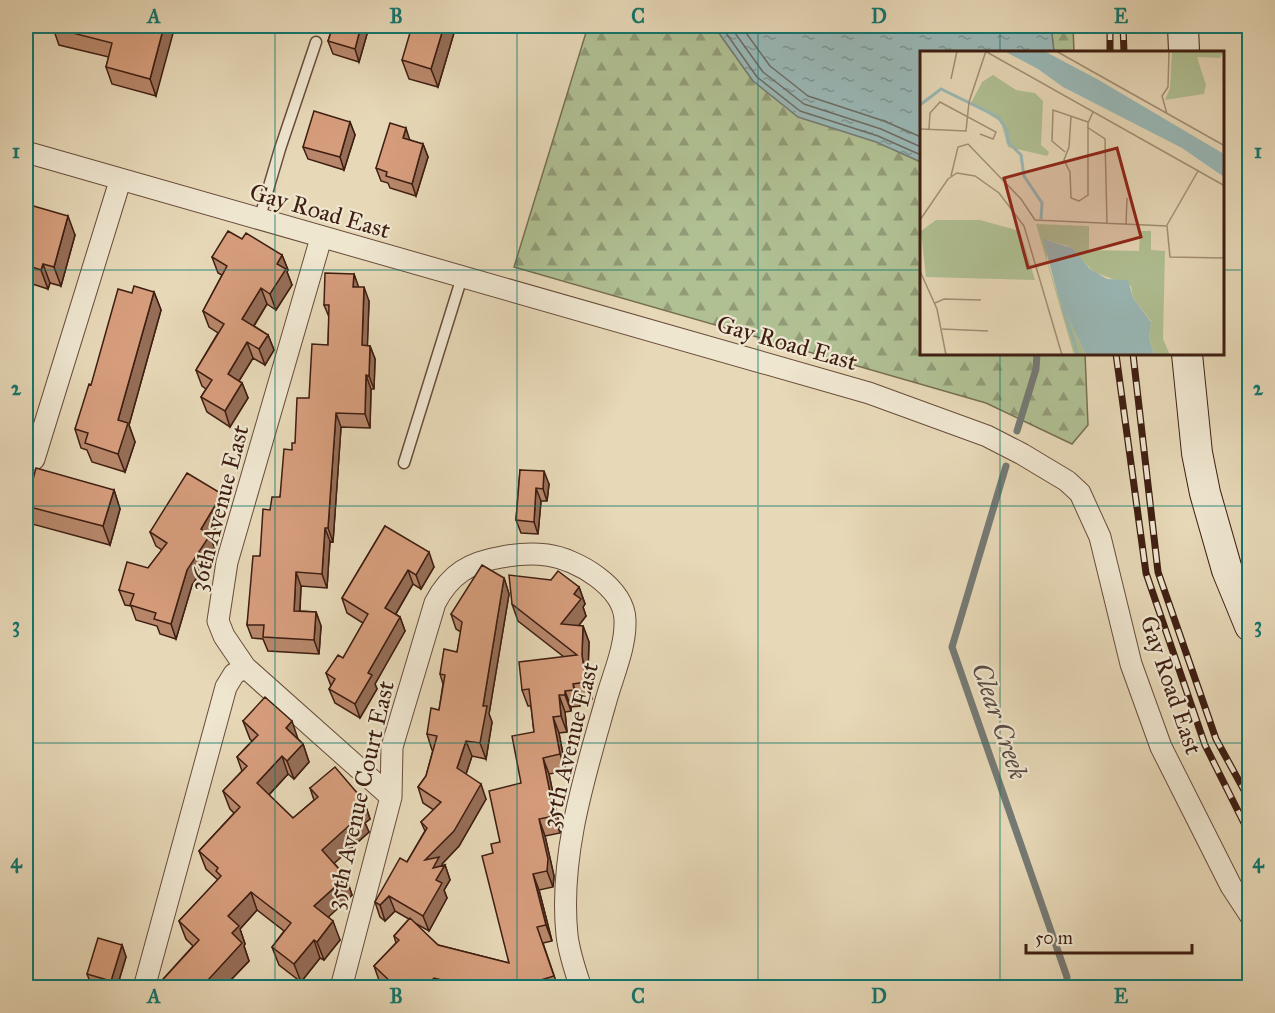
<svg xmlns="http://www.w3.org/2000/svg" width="1275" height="1013" font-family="'IM FELL Great Primer',serif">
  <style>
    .forest { fill: url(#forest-firs); stroke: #776f52; stroke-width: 1.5 }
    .water { fill: url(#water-ripples); stroke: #757a75; stroke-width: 1.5 }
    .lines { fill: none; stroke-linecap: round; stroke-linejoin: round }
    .shore { stroke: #6c6b64; stroke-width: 1.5 }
    .stream { stroke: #757a75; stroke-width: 7 }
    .service-casing { stroke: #684c3b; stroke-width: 13 }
    .minor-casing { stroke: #684c3b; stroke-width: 23 }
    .secondary-casing { stroke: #3e1e12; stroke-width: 32 }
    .service { stroke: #efe6d0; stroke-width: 10 }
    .minor { stroke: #efe6d0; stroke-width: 21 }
    .secondary { stroke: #efe6d0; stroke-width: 30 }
    .rail-casing { stroke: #3e1e12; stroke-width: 7 }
    .rail { stroke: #efe6d0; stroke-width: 4.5; stroke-dasharray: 14; stroke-linecap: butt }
    .wall { fill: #b8876b; stroke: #3e1e12; stroke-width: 1.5 }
    .shaded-wall { fill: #966e57; stroke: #3e1e12; stroke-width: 1.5 }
    .building { fill: #d69d7c; stroke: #3e1e12; stroke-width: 1.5 }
    .grid { fill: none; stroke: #0f766e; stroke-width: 1.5; stroke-opacity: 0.55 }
    .labels { text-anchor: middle; stroke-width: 4.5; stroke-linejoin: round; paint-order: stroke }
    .street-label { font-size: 24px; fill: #3e1e12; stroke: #efe6d0 }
    .water-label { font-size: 26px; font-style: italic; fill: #594c44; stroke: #efe6d0 }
    .inset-river { fill: none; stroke: #99b8b7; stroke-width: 3 }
    .inset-road { fill: none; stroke: #a38e75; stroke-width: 1.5 }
    .view { fill: #8f2418; fill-opacity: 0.15; stroke: #8f2418; stroke-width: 3 }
    .inset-edge { fill: none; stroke: #3e1e12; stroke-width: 3 }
    .neatline { fill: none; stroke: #0f766e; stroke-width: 2 }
    .grid-label { font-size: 20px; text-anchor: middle; font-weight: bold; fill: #0f766e }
  </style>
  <defs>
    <pattern id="forest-firs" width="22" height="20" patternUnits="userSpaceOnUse" patternTransform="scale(1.5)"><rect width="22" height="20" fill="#b0c093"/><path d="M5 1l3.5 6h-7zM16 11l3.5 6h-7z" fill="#919b77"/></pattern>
    <pattern id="water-ripples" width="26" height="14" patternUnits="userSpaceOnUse" patternTransform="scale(1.5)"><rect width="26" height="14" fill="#99b8b7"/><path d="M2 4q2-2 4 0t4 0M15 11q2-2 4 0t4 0" fill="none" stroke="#7e9593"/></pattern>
  </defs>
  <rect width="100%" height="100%" fill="#e7d8b7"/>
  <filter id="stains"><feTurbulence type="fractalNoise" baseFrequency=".00333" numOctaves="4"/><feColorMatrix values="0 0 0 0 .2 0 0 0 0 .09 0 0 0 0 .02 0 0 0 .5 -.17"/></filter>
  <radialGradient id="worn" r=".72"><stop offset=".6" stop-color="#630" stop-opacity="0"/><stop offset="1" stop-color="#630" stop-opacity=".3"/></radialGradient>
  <path class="forest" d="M588 26H714L753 81 921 162V354H1085L1088 425 1072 444 986 403 514 267Z
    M1051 26H1073L1074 52H1054Z
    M1243 26H1250L1249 243Z"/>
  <path class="water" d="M714 26H1051L1054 52H921V162L876 142 798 117 753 81Z"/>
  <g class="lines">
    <path class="shore" d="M721 26 757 77 800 111 878 136 921 155
      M730 26 763 72 804 104 881 129 921 147
      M741 26 770 66 808 96 884 121 921 137"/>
    <path class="stream" d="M1017 431 1036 369 1037 354
      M1006 466 952 647 1067 977 1066 988"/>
    <defs>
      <path id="service" d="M259 220 280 149 316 42
        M404 463 462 277"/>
      <path id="minor" d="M26 152 869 393 987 436 1022 454 1067 481 1080 493 1100 537 1131 664 1161 747 1231 886 1250 915
        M321 238 227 562 218 621 224 636 245 667 391 797
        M34 459 120 181
        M144 988 226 687 234 674 245 667
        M341 988 391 797 392 747 435 603C450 574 470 562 502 557 517 554 532 553 547 555 577 559 624 587 625 620 626 648 612 677 605 704 584 778 559 857 567 935 569 953 575 970 581 988"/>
      <path id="secondary" d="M1183 26 1184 52
        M1187 354 1197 453 1205 493 1227 570 1250 626"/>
    </defs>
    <use href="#service" class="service-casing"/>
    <use href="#minor" class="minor-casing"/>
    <use href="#secondary" class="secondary-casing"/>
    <use href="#service" class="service"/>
    <use href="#minor" class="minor"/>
    <use href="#secondary" class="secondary"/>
    <defs>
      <path id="rail" d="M1110 26V52
        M1123 26 1124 52
        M1116 354 1146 573 1205 745 1250 835
        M1133 354 1158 572 1216 739 1250 801"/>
    </defs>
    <use href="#rail" class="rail-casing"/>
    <use href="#rail" class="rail"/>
  </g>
  <path class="wall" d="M333 26H369V27L359 62 333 54 328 41Z
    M456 26 438 87 409 79 402 60Z
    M53 28 141 31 156 96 112 84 106 67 109 57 59 45Z
    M350 122 355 135 344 170 308 159 303 147Z
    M410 140 423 144 428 157 416 196 390 188 388 183 381 181 376 168Z
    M26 220 75 235 61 286 50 283 48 289 26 282Z
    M242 239 282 255 288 270 287 272 292 285 276 310 267 304 254 326 268 335 274 350 265 365 253 358 239 381 242 383 248 398 230 427 207 412 201 397 206 389 202 386 196 370 218 333 209 327 203 311 222 275 218 273 212 257Z
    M354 274 358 287 369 301 367 346H370L375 359 374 389H371L370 428 341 427 333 542 330 541 327 588 301 586 300 611 316 612 321 626 319 654 268 651 263 639 252 638 247 625 260 556 270 510 280 497 292 450 295 443 328 345 329 317 324 305Z
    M154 292 161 310 129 425 135 442 125 472 92 462 87 450 81 448 75 429 91 385 132 293Z
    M520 470 549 484 547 501H541L538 534 521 533 516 520Z
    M114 490 120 509 110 545 32 524 26 507V503Z
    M227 509 210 537 215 549 192 585 176 639 160 634 157 626 136 620 131 606 125 605 119 590 148 568 162 550 156 546 150 532Z
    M385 526 434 567 421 589 413 584 396 614 400 617 405 631 375 684 377 689 360 718 335 703 329 689 331 686 326 673 343 658 363 623 347 613 342 598Z
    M504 578 509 594 489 714 492 722 486 759 472 756 466 774 486 799 459 846 442 864V866L445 865 450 880 444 890 447 898 429 931 413 922 438 945 509 963 493 853 500 842 521 783 534 732 531 706H528L522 690 564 657 518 621 512 604 579 587 585 604 583 607 586 616 579 625 583 626 589 642 588 671 592 699 579 700 580 706 571 707V711L565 712 567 732 559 733 566 771 549 774 560 828V833L545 836 554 876 553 887 539 890 552 941 543 943 558 987H386L380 983 374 966 396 943 394 936 409 919 395 911 385 921 380 917 375 902 407 862 425 831 421 822 434 810 423 803 418 787 426 776 433 750H432L427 734 439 710 443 684 440 674 457 652 461 632 456 629 451 614Z
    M243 721 298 739 303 744 309 762 294 779 288 774 269 795 293 818 314 800 310 788 364 801 370 819 365 823 369 832 334 863 346 877 352 895 328 917 340 940 324 960 320 958 301 982 279 965 272 947 284 931 257 910 240 929 245 944 244 946 249 961 227 984 156 987 193 946 186 939 179 921 218 880 206 869 199 851 234 813 230 809 223 791 242 771 237 757 252 741 250 739Z
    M122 945 126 957 117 987H92L87 974Z"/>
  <path class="shaded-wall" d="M164 26H175L156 96 150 79Z
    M361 26H369V27L359 62 355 49Z
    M444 26H456L438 87 431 69Z
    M350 122 355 135 344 170 340 157Z
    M406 128 410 141 403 138Z
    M423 144 428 157 416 196 412 184Z
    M68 216 75 235 61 286 54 267Z
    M282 255 288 270 287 272 292 285 276 310 270 294 277 264Z
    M43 264 50 283 48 289 41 270Z
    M354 274 359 288 353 287Z
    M364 287 369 301 367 359 362 345Z
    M261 288 267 304 248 335 242 319Z
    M154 292 161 310 129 425 135 442 125 472 118 454V420Z
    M268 335 274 350 265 365 259 349Z
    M247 342 253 358 234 389 228 374Z
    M370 346 375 359 374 389 369 376Z
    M366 375 371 389 370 428 365 414Z
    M242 383 248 398 230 427 225 411Z
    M336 413 341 427 333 542 328 528Z
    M544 471 549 484 547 501 543 489Z
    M536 488 541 501 538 534 534 522Z
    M114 490 120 509 110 545 103 526Z
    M222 494 227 509 210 537 215 549 192 585 176 639 171 624 187 570 201 529Z
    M325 528 330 541 327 588 322 574Z
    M429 552 434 567 421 589 416 575Z
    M408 570 413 584 391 622 385 608Z
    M296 572 301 586 299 625 294 611Z
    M504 578 509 594 489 714 492 722 486 759 480 743 483 706Z
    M579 587 585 604 583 607 586 616 567 641 561 624 574 594Z
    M316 612 321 626 319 654 314 640Z
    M400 617 405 631 375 684 377 689 360 718 355 704 368 673Z
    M583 626 589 642 588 671 592 699 586 682 582 655Z
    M573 684 579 700 580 706 574 690Z
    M565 691 571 707V711L565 695Z
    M559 695 565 712 567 732 561 716Z
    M553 717 559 733 566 771 560 754Z
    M292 721 298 739 286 728Z
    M466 741 472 756 463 783 457 768Z
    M303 744 309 762 294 779 287 761Z
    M282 756 288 774 263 801 257 783Z
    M543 758 549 774 560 828V833L554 816Z
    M481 784 486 799 459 846 442 864 443 868 445 865 450 880 444 890 447 898 429 931 423 916 425 860Z
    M364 801 370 819 365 823 369 832 329 868 322 850 356 807Z
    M539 819 545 836 554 876 553 887 547 871Z
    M533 874 539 890 552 941 546 925Z
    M346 877 352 895 321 924 314 906Z
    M251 892 257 910 240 929 245 944 244 946 249 961 224 987 208 980 232 933 228 916Z
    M389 896 395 911 385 921 380 905Z
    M333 921 340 940 324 960 317 942Z
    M314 940 320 958 301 982 294 964Z
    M122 945 126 957 117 987H113L111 981Z
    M434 978 437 987H425Z"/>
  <path class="building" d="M53 26H121L141 31 142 26H164L150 79 106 67 112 43 53 28Z
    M333 26H361L355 49 328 41Z
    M412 26H444L431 69 402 60Z
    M314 111 350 122 340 157 303 147Z
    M390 123 406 128 403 138 423 144 412 184 386 176 387 172 376 168Z
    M30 205 68 216 54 267 43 264 41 270 26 265V220Z
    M228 231 242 239 246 233 282 255 277 264 286 269 270 294 261 288 242 319 268 335 259 349 247 342 228 374 242 383 225 411 201 397 212 380 196 370 224 324 203 311 227 266 212 257Z
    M325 273 354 274 353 287H364L362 345 370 346 369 376 366 375 365 414 336 413 328 528H325L322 574 296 572 294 611 316 612 314 640 263 637 264 625H247L253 556H260L263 509 270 510 272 497H280L284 449 292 450V443H295L297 398H309L312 344 328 345 329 305H324Z
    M134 286 154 292 118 420 128 423 118 454 85 443 88 433 75 429 89 384 91 385 118 289 132 293Z
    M36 468 114 490 103 526 26 506Z
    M520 470 544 471 543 489 536 488 534 522 516 520Z
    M187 473 222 494 201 529 210 535 187 570 171 624 154 619 156 613 130 605 134 594 119 590 127 562 148 568 167 543 150 532Z
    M385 526 429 552 416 575 408 570 385 608 400 617 368 673 372 675 355 704 329 689 335 679 326 673 338 655 343 658 368 614 342 598Z
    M482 565 504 578 483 706H487L480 743 466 741 457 768 481 784 454 831 425 860 439 857 433 868 445 865 436 880 442 883 423 916 389 896 380 905 375 902 400 858 407 862 427 828 421 822 441 802 418 787 426 776 437 736 427 734 431 708 439 710 445 675 440 674 444 649 457 652 462 622 451 614Z
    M558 571 579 587 574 594 581 599 561 624 583 626 582 655 586 682 573 684 574 690 565 691V695H559L561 716 553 717 560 754 543 758 554 812V816L539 819 548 859 547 871 533 874 546 925 537 927 554 976 518 987H470L434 978 425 987H389L393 984 374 966 399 940 394 936 410 918 438 945 509 963 482 856 493 853 491 844 500 842 489 791 521 783 512 736 534 732 529 689 522 690 519 662 577 655 512 604 509 575 551 580Z
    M265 697 292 721 286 728 303 744 287 761 282 756 257 783 293 818 318 797 310 788 335 767 364 801 356 807 362 814 322 850 346 877 314 906 333 921 317 942 314 940 294 964 272 947 291 923 251 892 228 916 239 926 232 933 242 943 208 980 239 987H156L199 940 179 921 221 876 216 871 218 868 199 851 240 807 223 791 247 766 237 757 258 735 243 721Z
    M98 938 122 945 111 981 87 974Z"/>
  <path class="grid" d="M275 26V988M517 26V988M758 26V988M1000 26V52M26 270H921M1222 270H1250M1000 354V988M26 506H1250M26 743H1250"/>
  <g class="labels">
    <g class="street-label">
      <text transform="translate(320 211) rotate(16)" y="8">Gay Road East</text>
      <text transform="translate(787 343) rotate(16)" y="8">Gay Road East</text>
      <text transform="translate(219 508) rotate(-75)" y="8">36th Avenue East</text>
      <text transform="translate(1171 685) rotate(71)" y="8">Gay Road East</text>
      <text transform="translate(570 745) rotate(-76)" y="8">35th Avenue East</text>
      <text transform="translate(360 795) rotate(-77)" y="8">35th Avenue Court East</text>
    </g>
    <g class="water-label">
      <text transform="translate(1000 721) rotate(71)" y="9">Clear Creek</text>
    </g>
  </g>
  <g transform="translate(920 51)">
    <rect width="304" height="304" fill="#e7d8b7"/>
    <path d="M252 0H304L300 7 277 6 286 34 284 43 245 49 250 37ZM73 24 96 39 115 42 123 50 121 94 129 101 127 105 88 96 81 71 51 52 62 31ZM16 169H60L100 180 115 229 6 226 1 180ZM116 173 169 175V199L219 200 220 180H231V199L245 200 243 288 250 304H234L229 287 231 270 213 247 211 235 174 221 148 195 126 189 127 209 139 248 166 304H154Z" fill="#b0c093"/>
    <path d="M84 0H124L177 28 304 103V126L262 97 143 36 118 18ZM123 188 152 197 170 218 187 228 208 229 213 247 231 271 229 287 234 304H166L139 248Z" fill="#99b8b7"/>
    <path class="inset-river" d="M0 54 21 38 78 66 87 79 88 91 101 104 104 125 122 152 121 168M142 254 158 304"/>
    <path class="inset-road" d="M65 0 305 135M136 0 305 95M31 28 37 0M247 63 242 45 248 36 249 0M151 66 149 96 144 109 150 121 151 147 159 150 168 144V72L173 61M167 76 185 88 187 173M1 78 46 80 49 51 66 0M9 78 10 62 20 51 76 81 73 88 60 83M145 101 132 90 133 59 168 71M31 125 38 96 48 93 101 148 115 169 247 175 250 206 305 207M0 169 28 128 37 122 55 125 79 142 104 175 142 304M206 173 207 147M247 174 278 120M0 220 17 258 26 304M15 252 24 248 61 249M22 278 68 280"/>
    <path class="view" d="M197 97 221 186 108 217 84 127Z"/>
    <rect width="304" height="304" class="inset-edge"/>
  </g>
  <rect width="1275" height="1013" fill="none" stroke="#e7d8b7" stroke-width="66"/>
  <path d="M1026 944v9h166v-9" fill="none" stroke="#3e1e12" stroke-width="3"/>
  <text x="1035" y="944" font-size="18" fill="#3e1e12" stroke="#efe6d0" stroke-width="4.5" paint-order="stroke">50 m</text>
  <rect x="33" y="33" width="1209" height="947" class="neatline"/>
  <g class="grid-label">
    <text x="154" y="23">A</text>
    <text x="396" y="23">B</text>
    <text x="638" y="23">C</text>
    <text x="879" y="23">D</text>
    <text x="1121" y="23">E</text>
    <text x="16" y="158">1</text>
    <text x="1258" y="158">1</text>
    <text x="16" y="395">2</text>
    <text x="1258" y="395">2</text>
    <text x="16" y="632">3</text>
    <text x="1258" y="632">3</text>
    <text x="16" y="868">4</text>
    <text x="1258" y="868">4</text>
    <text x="154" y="1003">A</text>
    <text x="396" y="1003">B</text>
    <text x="638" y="1003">C</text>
    <text x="879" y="1003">D</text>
    <text x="1121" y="1003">E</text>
  </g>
  <rect width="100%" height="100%" filter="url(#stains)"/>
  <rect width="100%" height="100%" fill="url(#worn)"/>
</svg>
